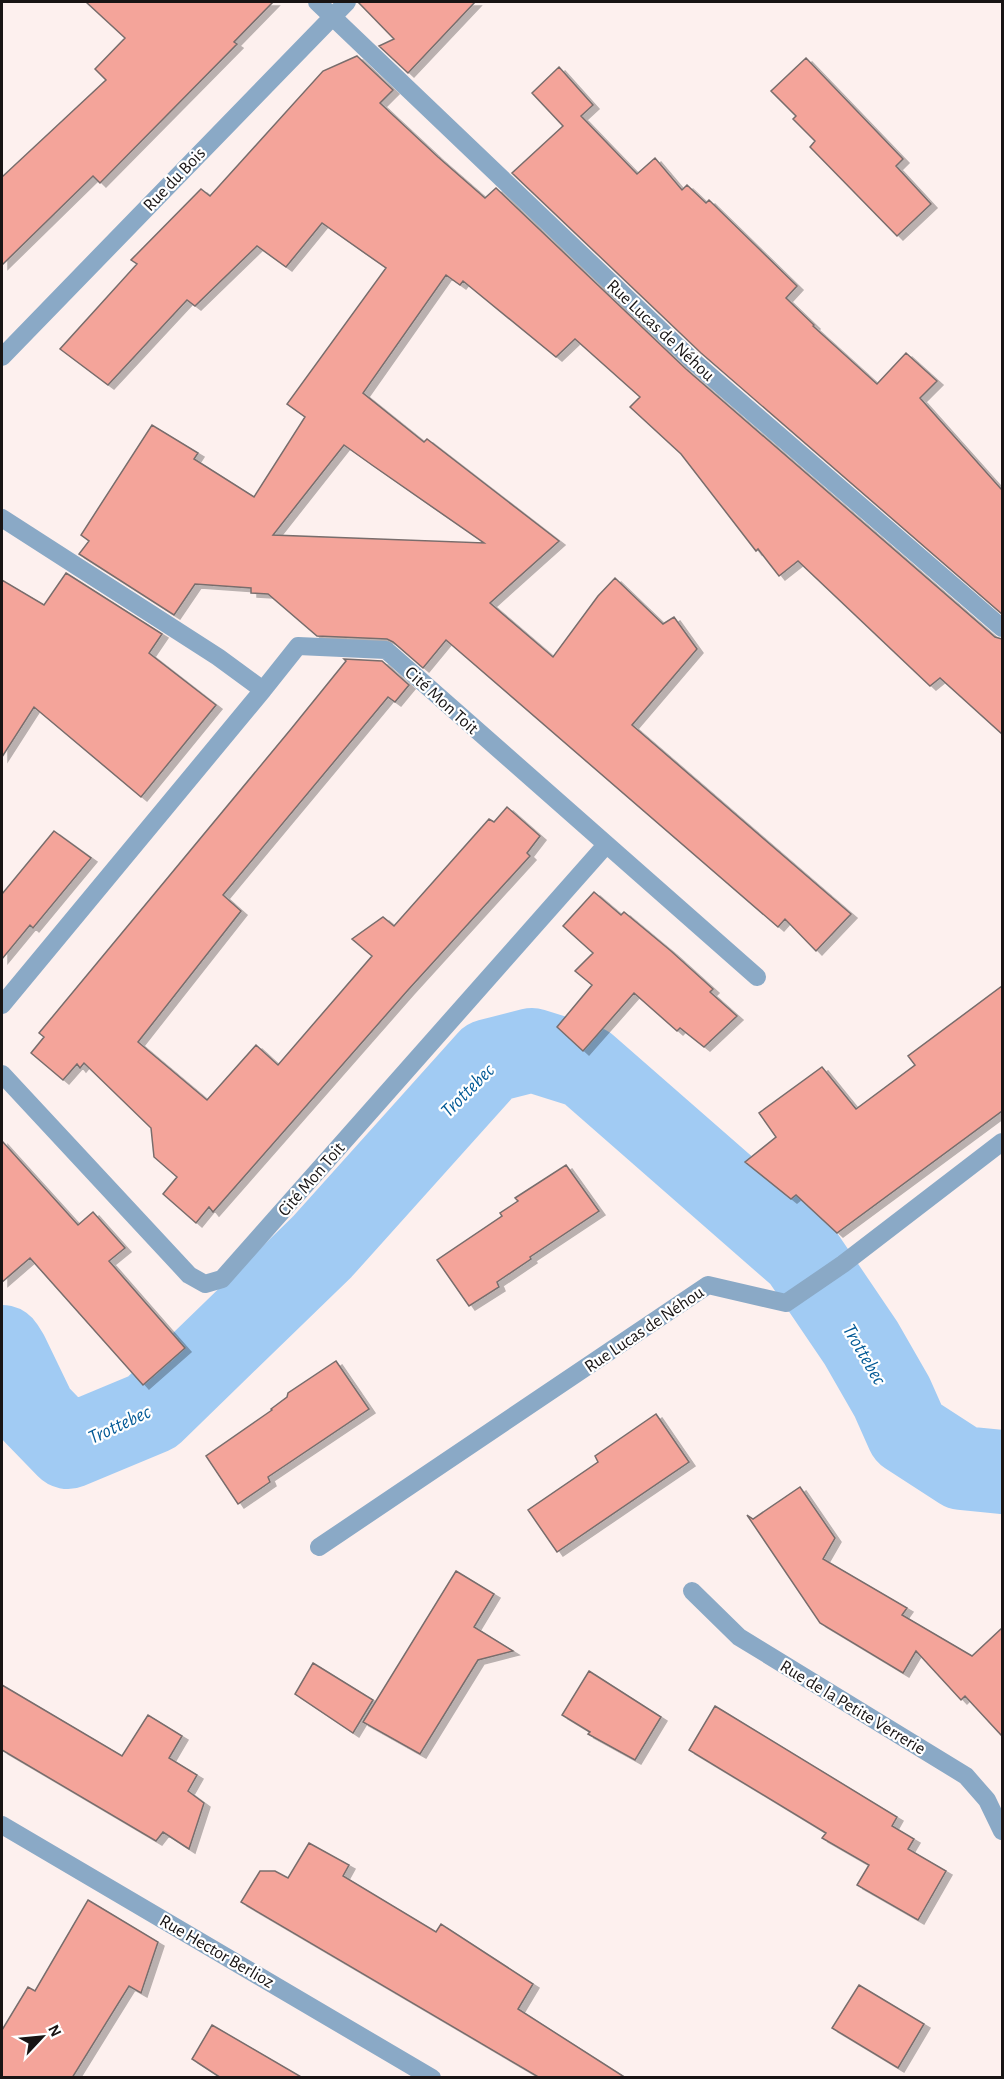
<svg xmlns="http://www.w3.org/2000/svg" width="1004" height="2079" font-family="'Alegreya Sans',sans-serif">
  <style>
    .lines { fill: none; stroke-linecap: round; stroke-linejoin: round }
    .river { stroke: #a1cbf3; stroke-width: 84 }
    .building { fill: #f4a49a; stroke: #786d6c; stroke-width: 1.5; fill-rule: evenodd; filter: url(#shadow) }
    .minor { stroke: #8aa9c6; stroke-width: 18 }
    .labels { text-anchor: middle; stroke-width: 4.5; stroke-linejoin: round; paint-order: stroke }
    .street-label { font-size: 18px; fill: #181414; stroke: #fff }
    .water-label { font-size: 20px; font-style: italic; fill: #035a96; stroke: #fff }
  </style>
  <defs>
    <filter id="shadow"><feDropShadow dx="6" dy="4" stdDeviation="0" flood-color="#0004"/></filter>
  </defs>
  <rect width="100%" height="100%" fill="#fdf0ee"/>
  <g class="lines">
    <path class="river" d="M2 1347 7 1355 35 1413 68 1447 152 1412 322 1247 489 1061 532 1050 586 1067 802 1256 861 1343 892 1397 908 1433 962 1468 1002 1472"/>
  </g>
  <path class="building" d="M86 2H273L234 42 237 44 100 183 93 176 2 265V177L106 80 95 69 125 38Z
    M358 2H475L408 73 379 46 394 39Z
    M357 56 393 90 380 103 438 157 485 198 496 188 686 369 995 637 1002 639V734L940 678 930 686 798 561 779 576 758 549 756 551 681 454 630 407 640 397 575 339 556 357 463 281 460 285 446 275 363 393 424 442 427 439 559 541 490 603 553 657 598 596 615 578 663 624 674 617 697 649 632 725 851 914 816 951 785 919 778 927 446 640 423 668 393 642 387 639 317 636 268 594 251 593V588L195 584 174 615 79 554 89 541 81 535 152 425 198 453 194 459 254 497 305 417 287 404 386 268 322 223 286 267 257 246 195 306 187 300 108 385 60 349 137 264 131 260 201 189 210 196 323 71ZM344 445 372 465 484 543 273 535Z
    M806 58 903 159 896 166 931 204 897 236 810 147 815 141 793 119 796 116 771 91Z
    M559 67 593 105 581 116 637 174 655 158 682 190 687 185 706 203 709 200 797 286 786 298 814 325 813 326 877 384 906 353 937 381 920 398 1002 490V614L701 353 512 173 563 126 532 93Z
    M66 573 162 634 149 653 216 705 141 797 34 707 2 757V580L44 605Z
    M344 659 382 661 409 685 395 702 388 697 223 895 241 911 138 1042 207 1100 256 1045 278 1065 372 956 352 939 383 917 394 926 489 819 494 822 507 807 540 836 527 853 530 856 408 990 213 1212 209 1207 196 1223 163 1194 177 1177 154 1157 151 1128 84 1063 80 1068 77 1064 63 1080 31 1053 44 1037 39 1033 291 729 346 661Z
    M54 831 91 858 33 928 30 925 2 959V894Z
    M594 892 621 915 624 912 671 951 713 989 710 992 737 1016 704 1047 680 1028 677 1031 634 993 583 1051 557 1027 592 985 575 971 593 953 563 926Z
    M1002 986V1111L837 1233 796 1195 791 1199 745 1162 776 1137 759 1113 822 1067 856 1109 915 1065 908 1056Z
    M2 1141 78 1225 93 1212 125 1248 109 1261 185 1348 143 1385 30 1258 2 1282Z
    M566 1165 599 1211 530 1257 531 1259 497 1282 499 1287 469 1306 437 1260 502 1216 500 1213 518 1201 515 1198Z
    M336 1361 369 1409 268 1477 270 1482 238 1504 206 1456 272 1410 271 1409 287 1397 288 1393Z
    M656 1414 689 1462 557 1552 528 1510 598 1462 595 1456Z
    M800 1487 835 1538 823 1559 907 1608 902 1615 972 1656 1002 1628V1736L965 1696 961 1700 916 1651 903 1673 820 1623 747 1515 753 1519Z
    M456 1571 494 1594 474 1627 513 1651 478 1660 420 1754 363 1722Z
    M313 1663 373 1700 353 1733 295 1694Z
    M589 1671 661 1717 635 1760 588 1734 590 1732 562 1715Z
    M2 1685 122 1756 148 1715 182 1736 169 1758 197 1775 188 1791 204 1803 189 1849 163 1832 156 1841 2 1750Z
    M715 1706 897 1817 892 1826 914 1839 908 1849 946 1871 918 1920 857 1885 869 1865 822 1838 826 1833 689 1750Z
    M309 1843 349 1865 343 1876 436 1932 441 1924 533 1984 518 2009 626 2078H540L241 1902 260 1871H275L288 1878Z
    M88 1900 158 1942 141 1993 129 1986 72 2078H2V2030L28 1987 35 1991Z
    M859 1985 924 2024 898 2068 832 2028Z
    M212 2025 303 2078H221L192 2059Z"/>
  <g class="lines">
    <path class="minor" d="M317 2 693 361 1002 628
      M2 357 347 2
      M2 518 218 657 263 690 298 646 386 650 757 977
      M2 1005 263 690
      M2 1074 189 1275 205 1284 222 1279 606 845
      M319 1547 708 1285 786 1303 843 1264 1002 1142
      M692 1591 739 1637 966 1776 987 1800 1002 1831
      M2 1825 432 2078"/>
  </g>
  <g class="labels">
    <g class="street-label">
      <text transform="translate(174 179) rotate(-46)" y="6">Rue du Bois</text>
      <text transform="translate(661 330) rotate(43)" y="6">Rue Lucas de Néhou</text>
      <text transform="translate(442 700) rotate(42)" y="6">Cité Mon Toit</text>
      <text transform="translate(311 1179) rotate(-49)" y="6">Cité Mon Toit</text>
      <text transform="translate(644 1329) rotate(-34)" y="6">Rue Lucas de Néhou</text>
      <text transform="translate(853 1707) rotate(31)" y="6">Rue de la Petite Verrerie</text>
      <text transform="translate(217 1951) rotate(30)" y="6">Rue Hector Berlioz</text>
    </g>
    <g class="water-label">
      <text transform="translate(467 1090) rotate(-45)" y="7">Trottebec</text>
      <text transform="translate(865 1354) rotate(60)" y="7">Trottebec</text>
      <text transform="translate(119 1424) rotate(-25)" y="7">Trottebec</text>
    </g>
  </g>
  <rect width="1004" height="2079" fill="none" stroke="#181414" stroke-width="6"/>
  <g transform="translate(42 2037) rotate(64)" stroke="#ffffff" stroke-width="4.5" paint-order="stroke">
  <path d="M0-4.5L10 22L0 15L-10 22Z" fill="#181414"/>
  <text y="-9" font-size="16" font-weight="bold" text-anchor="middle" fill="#181414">N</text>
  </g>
</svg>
